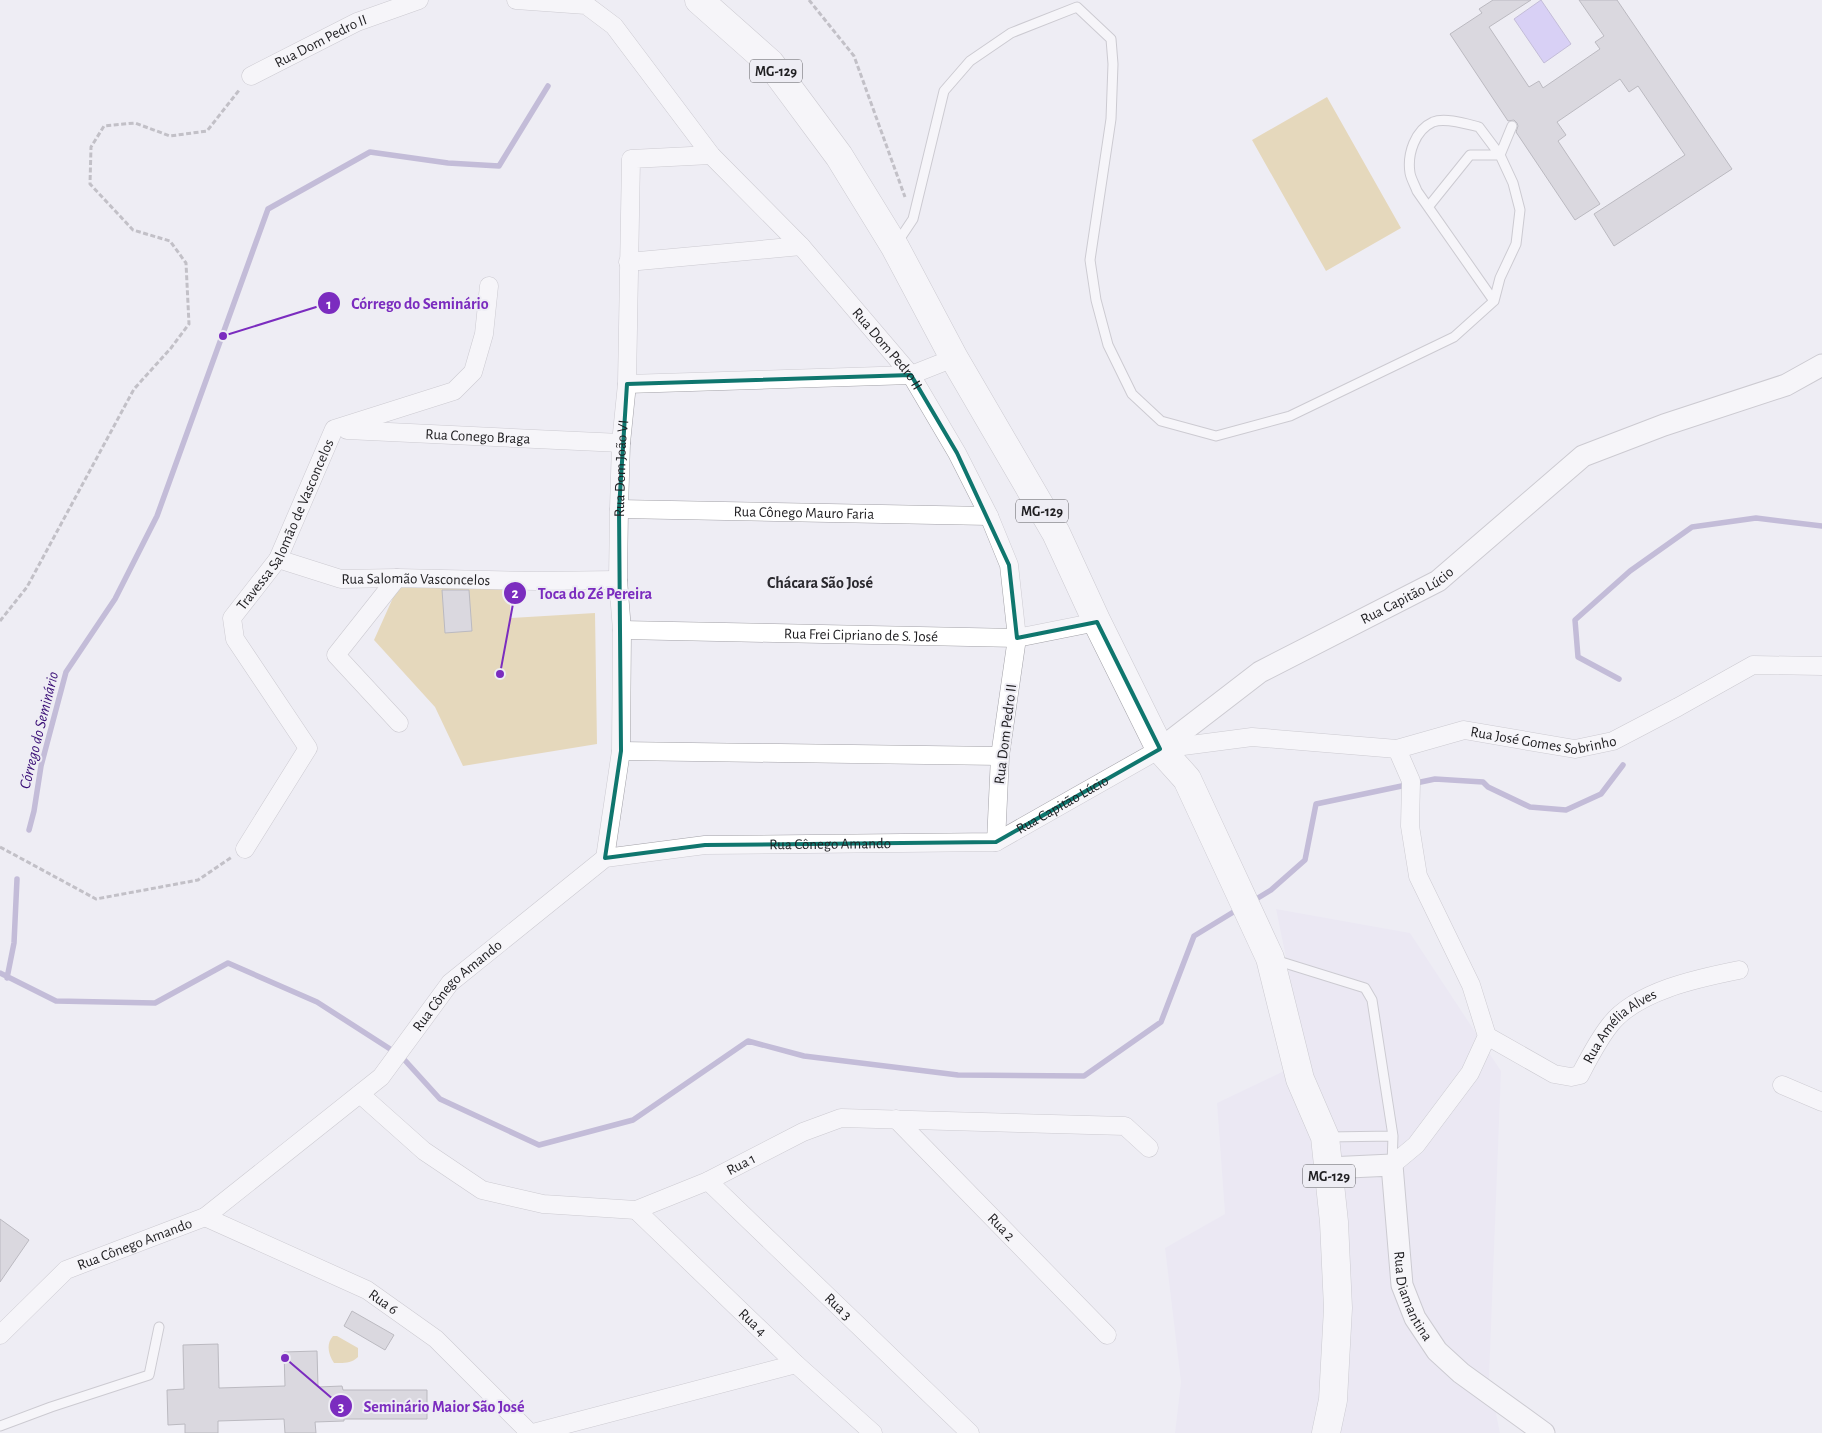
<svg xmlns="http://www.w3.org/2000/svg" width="1822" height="1433" font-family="'Alegreya Sans',sans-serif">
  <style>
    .built { fill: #e6e3f2 }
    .green { fill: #dabf79 }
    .water { fill: #bdadf5; stroke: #8e82b5 }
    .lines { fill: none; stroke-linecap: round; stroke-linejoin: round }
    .stream { stroke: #8e82b5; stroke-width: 5.5 }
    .building { fill: #c0bfc6; stroke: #7c7b81 }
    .service-casing { stroke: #a2a1a7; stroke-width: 11 }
    .minor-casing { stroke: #a2a1a7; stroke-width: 19 }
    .tertiary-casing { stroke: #a2a1a7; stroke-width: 23 }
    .primary-casing { stroke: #a2a1a7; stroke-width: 29 }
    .path { stroke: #8c8b90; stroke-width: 3; stroke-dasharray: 5 2.5; stroke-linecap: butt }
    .service { stroke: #fff; stroke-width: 9 }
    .minor { stroke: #fff; stroke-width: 18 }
    .tertiary { stroke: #fff; stroke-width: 21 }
    .primary { stroke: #fff; stroke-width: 28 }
    .marked { fill: none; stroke: #0f766e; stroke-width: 4; stroke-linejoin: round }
    .labels { text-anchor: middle; stroke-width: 4; stroke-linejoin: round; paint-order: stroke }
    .shield { fill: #eeedf4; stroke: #5d5c60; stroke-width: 1 }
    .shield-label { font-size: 14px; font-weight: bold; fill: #1f1e21 }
    .street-label { font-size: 15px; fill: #1f1e21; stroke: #eeedf4 }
    .neighbourhood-label { font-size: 16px; font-weight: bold; fill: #2a292e; stroke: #eeedf4 }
    .water-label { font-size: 16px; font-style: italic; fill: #390d76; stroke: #eeedf4 }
    .leader { fill: none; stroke: #7b2cbf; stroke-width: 2 }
    .callout-dot { fill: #7b2cbf; stroke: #eeedf4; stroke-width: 2 }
    .mark-label { font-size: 15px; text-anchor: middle; font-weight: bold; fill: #fff }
    .callout-label { font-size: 16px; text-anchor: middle; font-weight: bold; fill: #7b2cbf; stroke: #eeedf4; stroke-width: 4; stroke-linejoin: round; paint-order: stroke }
  </style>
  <rect width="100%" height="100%" fill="#eeedf4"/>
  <path class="built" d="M1276 909 1410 933 1501 1071 1489 1378 1500 1433H1175L1181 1382 1165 1248 1225 1214 1217 1103 1307 1060Z"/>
  <path class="green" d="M1327 97 1401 228 1326 271 1252 140Z
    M405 571 508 575 511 618 595 613 597 744 463 766 435 707 374 640Z
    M333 1336H337L358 1348V1357C351 1364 343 1363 334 1363 328 1354 326 1344 333 1336Z"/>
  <path class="water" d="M1541 0 1571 44 1544 63 1514 19Z"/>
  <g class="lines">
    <path class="stream" d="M1619 679 1578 657 1575 620 1630 571 1692 527 1756 518 1822 526
      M29 830 34 811 41 766 66 672 115 599 157 516 268 209 370 152 448 163 499 166 548 86
      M1253 901 1271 890 1305 860 1316 804 1435 779 1483 782 1488 787 1530 807 1566 810 1601 794 1623 765
      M0 973 56 1001 155 1003 228 963 317 1002 401 1056 440 1099 539 1145 633 1120 748 1041 804 1056 958 1075 1084 1076 1161 1022 1194 936 1240 908
      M7 978 14 943 17 879"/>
  </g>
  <path class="building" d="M1493 0H1531L1489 27 1529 87 1539 81 1543 88 1600 49 1595 42 1604 36 1579 0H1617L1732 169 1614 246 1594 214 1685 155 1638 86 1629 92 1620 79 1557 122 1566 135 1558 141 1600 204 1575 220 1516 132 1518 126 1517 123 1514 120 1508 121 1450 34 1482 13 1479 9Z
    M442 590H469L472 631 445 633Z
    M0 1219 29 1240 0 1282Z
    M352 1311 394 1335 385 1350 344 1326Z
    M218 1344 219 1388 285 1386 284 1352 317 1351 318 1387 342 1386 343 1390H427V1419H344V1421L315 1422 316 1433H285L284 1419 218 1421V1433H185V1424L168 1425 167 1390 184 1389 183 1345Z"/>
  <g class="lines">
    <defs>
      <path id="service" d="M1429 206 1470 155H1500L1512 126
        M897 243 913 219 944 91 970 61 1011 33 1077 7 1111 39 1113 64 1111 119 1090 260 1096 300 1108 345 1132 394 1161 421 1216 436 1290 416 1454 337 1494 301 1500 278 1516 244 1520 210 1513 183 1500 155 1479 127C1467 124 1445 117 1433 122 1415 130 1407 154 1410 173 1411 179 1415 185 1417 191L1494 301
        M1275 960 1365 988 1372 1000 1393 1136 1392 1165
        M1328 1137 1393 1136
        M0 1426 51 1407 149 1375 159 1327"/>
      <g id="minor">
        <path id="s1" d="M516 0 586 5 614 26 711 155 801 246 911 375 957 453 989 516 1009 565 1017 638 1000 756 996 842"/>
        <path id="s2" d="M251 76 357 22 419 0"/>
        <path d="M628 262 801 246"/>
        <path d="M627 384 911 375 954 358"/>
        <path id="s3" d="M347 430 621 443"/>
        <path id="s4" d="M619 509 989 516"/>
        <path id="s5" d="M278 559 341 579 397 578 537 581 618 580"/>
        <path d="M397 578 336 655 399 723"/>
        <path id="s6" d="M622 630 1017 638 1097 622"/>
        <path d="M621 751 1000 756"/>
        <path id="s7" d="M245 849 308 748 235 639 232 618 278 559 334 429 454 391 473 372 484 334 489 286"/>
        <path id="s8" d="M605 858 621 751 622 630 618 580 619 509 621 443 627 384 631 159 711 155"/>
        <path id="s9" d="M1487 1036 1554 1074 1571 1077 1580 1075C1589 1058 1598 1040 1610 1025 1636 991 1699 978 1739 970"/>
        <path d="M1782 1085 1822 1102"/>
        <path id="s10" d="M360 1094 424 1151 482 1190 543 1204 636 1210 708 1181 803 1132 841 1118 1125 1126 1149 1148"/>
        <path id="s11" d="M896 1119 1107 1335"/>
        <path d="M1392 1165 1416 1145 1470 1073 1487 1036 1471 985 1418 876 1410 826 1411 781 1397 749"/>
        <path id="s12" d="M708 1181 970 1433"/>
        <path id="s13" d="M636 1210 796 1364 873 1433"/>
        <path id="s14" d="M205 1217 367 1290 436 1339 530 1433"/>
        <path id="s15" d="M0 1335 66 1270 205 1217 381 1077 450 983 605 858 705 845 996 842 1160 749 1252 737 1397 749 1464 730 1575 749 1613 741 1678 707 1753 665 1822 666"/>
        <path d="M533 1433 796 1364"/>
      </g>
      <g id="tertiary">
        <path id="s16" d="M1160 749 1260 672 1438 581 1583 456 1664 425 1786 385 1822 365"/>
        <path id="s17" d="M1328 1168 1392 1165 1402 1285 1415 1318 1437 1351 1461 1373 1544 1433"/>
      </g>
      <path id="primary" d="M699 0 770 63 839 156 895 247 954 358 1056 533 1097 622 1160 749 1187 779 1270 958 1300 1079 1325 1137 1334 1222 1338 1308 1333 1400 1326 1433"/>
    </defs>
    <use href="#service" class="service-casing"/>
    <use href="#minor" class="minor-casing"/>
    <use href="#tertiary" class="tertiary-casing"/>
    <use href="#primary" class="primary-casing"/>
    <path class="path" d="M809 0 854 56 905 197
      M0 621 27 587 134 389 171 348 189 324 186 263 170 241 133 230 90 184 91 147 104 126 135 123 170 136 207 131 240 89
      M0 847 96 899 198 880 232 857"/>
    <use href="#service" class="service"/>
    <use href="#minor" class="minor"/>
    <use href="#tertiary" class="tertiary"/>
    <use href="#primary" class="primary"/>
  </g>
  <path d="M0 0H1822V1433H0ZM911 375 957 453 1009 565 1017 638 1097 622 1160 749 996 842 705 845 605 858 621 751 619 509 627 384Z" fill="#eeedf4" fill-opacity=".55" fill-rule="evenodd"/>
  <path class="marked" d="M911 375 957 453 1009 565 1017 638 1097 622 1160 749 996 842 705 845 605 858 621 751 619 509 627 384Z"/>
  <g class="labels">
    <g class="shield">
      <rect x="750" y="59.5" width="52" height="23" rx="4"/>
      <rect x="1016" y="499.5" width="52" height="23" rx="4"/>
      <rect x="1303" y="1164.5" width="52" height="23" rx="4"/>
    </g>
    <g class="shield-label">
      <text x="776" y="76">MG-129</text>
      <text x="1042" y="516">MG-129</text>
      <text x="1329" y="1181">MG-129</text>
    </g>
    <g class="street-label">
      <text dy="5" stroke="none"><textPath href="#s2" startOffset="78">Rua Dom Pedro II</textPath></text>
      <text dy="5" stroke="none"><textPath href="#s1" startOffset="529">Rua Dom Pedro II</textPath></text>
      <text dy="5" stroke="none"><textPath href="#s3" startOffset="131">Rua Conego Braga</textPath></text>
      <text dy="5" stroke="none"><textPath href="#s8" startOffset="391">Rua Dom João VI</textPath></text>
      <text dy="5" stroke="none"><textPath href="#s4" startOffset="185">Rua Cônego Mauro Faria</textPath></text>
      <text dy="5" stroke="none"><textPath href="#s7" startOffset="380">Travessa Salomão de Vasconcelos</textPath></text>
      <text dy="5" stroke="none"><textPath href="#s5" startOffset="141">Rua Salomão Vasconcelos</textPath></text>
      <text dy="5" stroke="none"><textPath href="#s16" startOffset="292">Rua Capitão Lúcio</textPath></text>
      <text dy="5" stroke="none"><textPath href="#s6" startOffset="239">Rua Frei Cipriano de S. José</textPath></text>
      <text dy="5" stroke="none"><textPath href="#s15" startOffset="1751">Rua José Gomes Sobrinho</textPath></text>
      <text transform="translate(1005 734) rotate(-83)" y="5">Rua Dom Pedro II</text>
      <text dy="5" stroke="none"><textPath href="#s15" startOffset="1250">Rua Capitão Lúcio</textPath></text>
      <text dy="5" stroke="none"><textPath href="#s15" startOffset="1008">Rua Cônego Amando</textPath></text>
      <text dy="5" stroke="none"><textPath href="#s15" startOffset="586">Rua Cônego Amando</textPath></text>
      <text dy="5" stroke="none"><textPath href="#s9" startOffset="168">Rua Amélia Alves</textPath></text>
      <text dy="5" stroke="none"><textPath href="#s10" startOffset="426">Rua 1</textPath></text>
      <text dy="5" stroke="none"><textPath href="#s11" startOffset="151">Rua 2</textPath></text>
      <text dy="5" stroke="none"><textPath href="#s15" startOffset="166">Rua Cônego Amando</textPath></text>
      <text dy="5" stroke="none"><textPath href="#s17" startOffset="198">Rua Diamantina</textPath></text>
      <text dy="5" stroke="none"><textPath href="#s14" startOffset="198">Rua 6</textPath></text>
      <text dy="5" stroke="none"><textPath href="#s12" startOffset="181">Rua 3</textPath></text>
      <text dy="5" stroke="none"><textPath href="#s13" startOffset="162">Rua 4</textPath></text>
    </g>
    <g class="neighbourhood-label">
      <text x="820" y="588">Chácara São José</text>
    </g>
    <g class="water-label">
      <text transform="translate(38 730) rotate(-76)" y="6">Córrego do Seminário</text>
    </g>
  </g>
  <path class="leader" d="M223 336L329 303M500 674L515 593M285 1358L341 1406"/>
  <g class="callout-dot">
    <circle cx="223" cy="336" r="5"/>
    <circle cx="500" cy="674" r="5"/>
    <circle cx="285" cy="1358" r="5"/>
    <circle cx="329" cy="303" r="12"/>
    <circle cx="515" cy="593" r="12"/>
    <circle cx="341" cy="1406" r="12"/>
  </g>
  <g class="mark-label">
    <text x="329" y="309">1</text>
    <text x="515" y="598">2</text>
    <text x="341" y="1412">3</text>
  </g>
  <g class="callout-label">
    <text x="420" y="309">Córrego do Seminário</text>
    <text x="595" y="599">Toca do Zé Pereira</text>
    <text x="444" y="1412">Seminário Maior São José</text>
  </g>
</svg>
